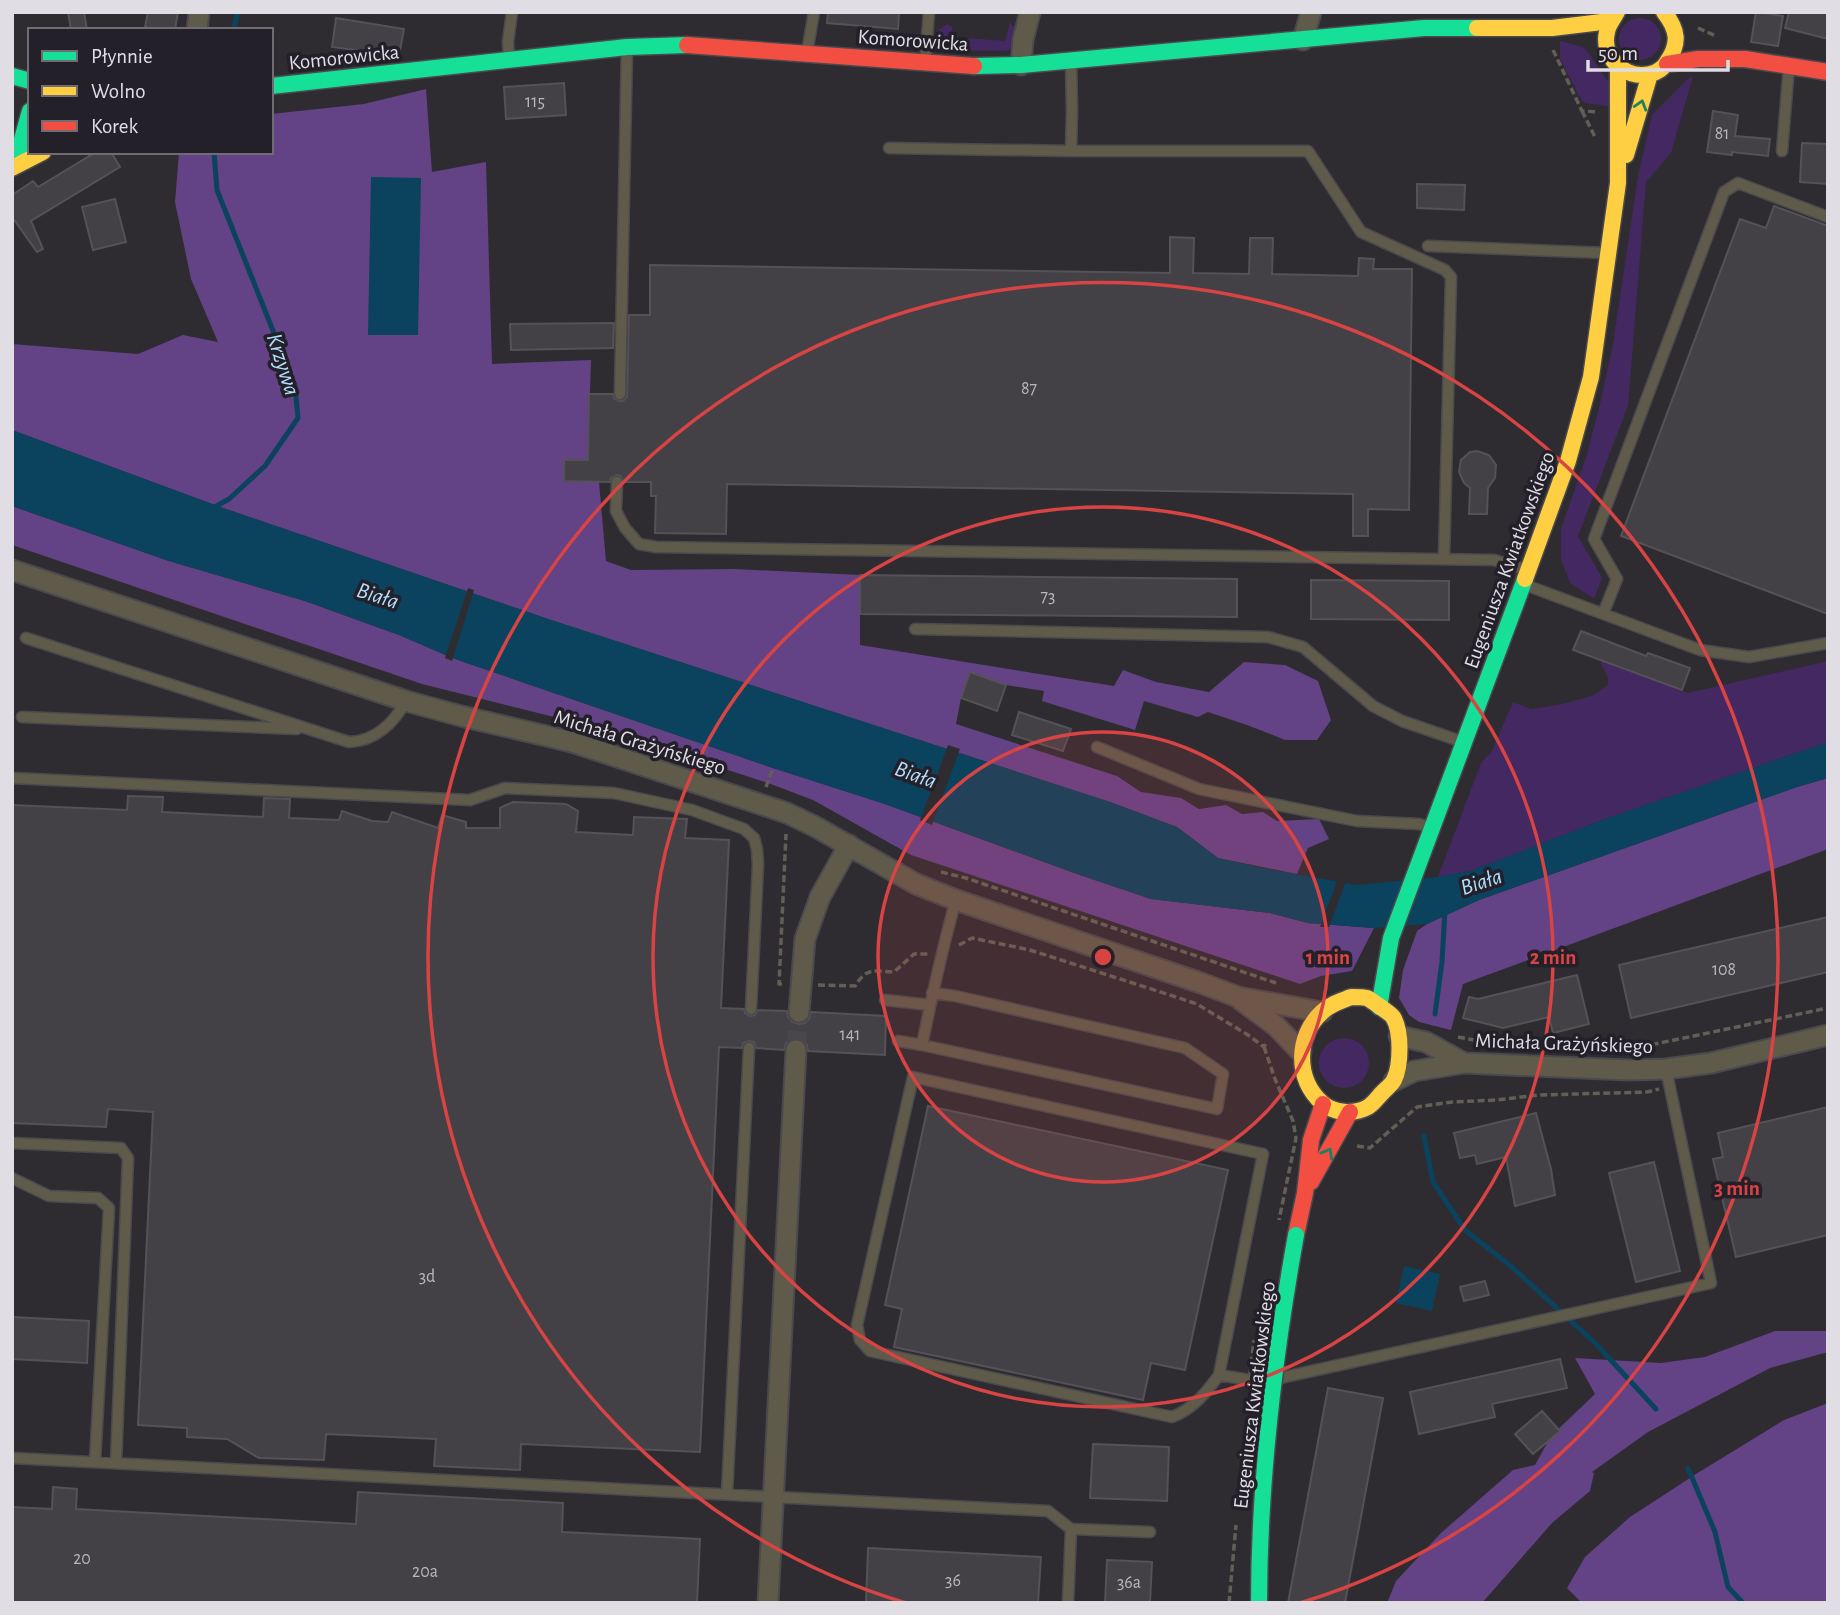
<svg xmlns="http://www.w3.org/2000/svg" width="1840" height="1615" font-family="'Alegreya Sans',sans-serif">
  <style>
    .green { fill: #442861 }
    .forest { fill: #634286 }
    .water { fill: #0b435e }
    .pier { fill: #2e2c31 }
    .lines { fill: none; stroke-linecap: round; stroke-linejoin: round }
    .stream { stroke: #0b435e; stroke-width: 5 }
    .building { fill: #434146; stroke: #545257; stroke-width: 2 }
    .street-tunnel { stroke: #49474c; stroke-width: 19; stroke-dasharray: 19 10; stroke-linecap: butt }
    .lane-casing { stroke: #4a494d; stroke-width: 13 }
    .street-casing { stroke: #4a494d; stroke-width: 23 }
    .fast-casing { stroke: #4a494d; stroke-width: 19 }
    .slow-casing { stroke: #4a494d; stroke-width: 19 }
    .jam-casing { stroke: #4a494d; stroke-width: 19 }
    .path { stroke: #635f56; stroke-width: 3.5; stroke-dasharray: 7 3.5; stroke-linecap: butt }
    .lane { stroke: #605a4b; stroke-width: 10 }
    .street { stroke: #605a4b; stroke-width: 19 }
    .fast { stroke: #16e098; stroke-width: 16 }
    .slow { stroke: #ffcf43; stroke-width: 16 }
    .jam { stroke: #f24e42; stroke-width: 16 }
    .fast-bridge-casing { stroke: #4a494d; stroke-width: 19; stroke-linecap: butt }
    .path-bridge { stroke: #635f56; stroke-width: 3.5; stroke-dasharray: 7 3.5; stroke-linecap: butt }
    .fast-bridge { stroke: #16e098; stroke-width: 16 }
    .oneway { stroke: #1d8061 }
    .ring { fill: none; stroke: #d84344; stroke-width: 3.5 }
    .labels { text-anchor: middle; stroke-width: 7; stroke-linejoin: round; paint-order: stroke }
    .number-label { font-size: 18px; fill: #b9b6bc }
    .street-label { font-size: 21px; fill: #e0dde4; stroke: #24202a }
    .water-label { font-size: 23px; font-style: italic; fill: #b1dffc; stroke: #24202a }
    .centre { fill: #d84344; stroke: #24202a; stroke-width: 3.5 }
    .ring-label { font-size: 21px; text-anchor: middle; font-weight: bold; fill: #d84344; stroke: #24202a; stroke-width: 7; stroke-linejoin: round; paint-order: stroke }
  </style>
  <rect width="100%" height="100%" fill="#2e2c31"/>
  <path class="green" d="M1619 39a21 21 0 1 1 42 0a21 21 0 1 1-42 0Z
    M1010 22 1012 26H1017C1016 37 1017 46 1007 51L941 50 936 43 939 30 947 24 952 27 953 37 1005 41Z
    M1560 41 1583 47 1590 55 1609 83 1613 107 1585 103 1582 101 1560 59Z
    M1693 76 1671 153 1646 182 1628 406 1578 536 1602 578 1594 599 1570 583 1561 560V529L1587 454 1600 404 1613 344 1638 176 1652 115 1688 79Z
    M1601 660 1688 693 1828 661V742L1605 819 1470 871 1438 877 1481 763 1492 751 1513 702 1531 709 1558 705 1592 696 1608 685V677L1601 663Z
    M1319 1063a25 25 0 1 1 50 0a25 25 0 1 1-50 0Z"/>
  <path class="forest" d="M426 89 432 172 486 162 492 364 591 360 588 460H564V481L599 482 606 561 631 570 735 569 860 575V645L1114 686 1123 670 1156 682 1209 692 1244 662 1285 665 1318 681 1331 720 1317 740H1285L1247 725 1208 712 1198 717 1144 701 1135 730 1042 701 1044 691 1006 685 971 672 961 698 956 724 1117 776 1141 792 1181 798 1199 809 1226 805 1242 814 1263 812 1277 821 1319 819 1329 839 1308 848 1297 874 1218 858 1177 827 1110 802 548 619 223 508 12 430V344L138 354 183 335 218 342 191 279 175 202 179 152H271V114L364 104Z
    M12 506 169 561 305 601 399 635 455 659 773 768 885 804 1077 874 1151 899 1270 913 1308 923 1374 928 1352 971 1321 976 1300 984 911 855 813 800 768 783 602 729 422 684 12 545Z
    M1828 778V849L1463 984 1451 1030 1419 1022 1409 1015 1399 998 1403 970 1417 931 1427 924 1479 900 1797 787Z
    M1775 1331H1828V1352L1770 1368 1648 1432 1592 1472 1594 1473 1590 1491 1552 1523 1482 1603H1387L1396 1581 1441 1533 1513 1470 1535 1465 1551 1436 1595 1394 1575 1358 1661 1363 1705 1357Z
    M1828 1403V1603H1582L1567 1588 1585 1557 1630 1517 1696 1474 1784 1420Z"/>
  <path class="water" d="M371 177 421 178 418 335H368Z
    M12 430 223 508 548 619 1110 802 1177 827 1218 858 1261 868 1357 885 1438 877 1470 871 1605 819 1828 742V778L1797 787 1479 900 1427 924 1374 928 1308 923 1270 913 1151 899 1077 874 885 804 773 768 455 659 399 635 305 601 169 561 12 506Z
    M1404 1266 1440 1274 1432 1311 1396 1303Z"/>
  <path class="pier" d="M468 588 474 590 452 661 445 658Z
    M948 745 960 749 932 825 920 820Z
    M1338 878 1347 879 1329 927H1320Z"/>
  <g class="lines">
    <path class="stream" d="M233 30 238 12
      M213 508 229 499 265 466 298 418 295 386 217 190 214 152
      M1435 1014 1442 962 1445 909
      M1424 1136 1433 1182 1465 1230 1513 1268 1596 1344 1656 1409
      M1688 1468 1715 1532 1728 1587 1743 1603"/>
  </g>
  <path class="building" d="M68 12H84L87 30H71Z
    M148 12H178L175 30H157L145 27Z
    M828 12H899L898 29 827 23Z
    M1756 12 1783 16 1778 46 1751 42Z
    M1789 12H1828V39L1785 28Z
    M336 18 404 29 399 56 332 47Z
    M564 83 566 115 506 119 504 87Z
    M1713 111 1738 115 1735 136 1770 139 1768 156 1732 152V155L1707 152Z
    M1802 143 1828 144V184L1800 182Z
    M96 152H111L120 167 31 221 43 249 37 252 12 217V195L33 181 38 187Z
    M1417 184 1465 185 1464 210 1417 208Z
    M115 199 126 242 93 250 82 207Z
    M1774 206 1828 226V614L1621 536 1740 219 1766 228Z
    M1170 237 1194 238 1193 273 1249 274 1250 238H1273L1272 274 1358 276 1359 258 1374 259 1373 269H1412L1409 510 1368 509V536H1353V494L727 484 726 534 655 533 656 496H651V482H624L621 476 617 475 611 478 610 482 564 481V460H588L589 394H613L614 398 619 401H623L627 397 629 315H650V265L1170 273Z
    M614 323 613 348 511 350 510 324Z
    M1477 451 1489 455 1496 465 1495 478 1488 488 1487 514H1469L1470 488 1464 483 1459 472 1461 460 1470 452Z
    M860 575 1237 579V617L860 614Z
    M1311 580 1449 581V620L1311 619Z
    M1581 631 1646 656 1648 653 1690 668 1682 690 1573 650Z
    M970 672 1006 685 997 711 961 698Z
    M1019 712 1071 729 1063 751 1012 735Z
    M128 796 163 797 162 812 263 817 264 798 290 799 289 818 339 820 342 811 372 821 388 822 392 812 438 828 442 815 466 822V828H500V808L513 802 566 804 578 811 576 832 633 835 634 817 687 819 685 838 729 840 721 1008 744 1009 745 1013 750 1016 755 1015 758 1010 787 1011 788 1017 792 1022 799 1024 805 1023 809 1019 811 1012 886 1016 885 1055 808 1051 807 1045 803 1040 796 1038 786 1043 784 1050 756 1048 754 1042 749 1041 743 1043 742 1048 719 1047 700 1452 521 1444 520 1470 434 1466 436 1439 326 1434 324 1460 259 1458 227 1439 187 1437V1428L138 1425 153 1112 108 1109 106 1127 12 1123V805L127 810Z
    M1828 917V972L1631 1018 1619 965Z
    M1577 975 1589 1024 1553 1033 1549 1017 1503 1028 1463 1018 1469 997 1478 999Z
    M928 1106 1228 1170 1185 1370 1151 1363 1143 1400 894 1347 902 1309 885 1305Z
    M1828 1107V1235L1736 1257 1713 1159 1723 1157 1718 1133Z
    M1536 1113 1551 1169 1555 1195 1515 1206 1506 1157 1477 1164 1475 1155 1460 1158 1454 1133Z
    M1654 1162 1680 1271 1636 1282 1609 1173Z
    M1485 1281 1489 1295 1464 1301 1460 1287Z
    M12 1317 89 1321 87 1363 12 1359Z
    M1560 1359 1567 1388 1492 1404 1495 1417 1419 1434 1410 1392Z
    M1328 1388 1383 1398 1345 1603H1288Z
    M1542 1411 1560 1431 1533 1454 1515 1434Z
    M1093 1444 1169 1447 1167 1501 1090 1498Z
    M53 1487 77 1489 76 1509 356 1524 358 1492 563 1503 562 1532 700 1539 697 1603H12V1507L52 1509Z
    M868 1548 1041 1557 1038 1603H866Z
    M1107 1560 1152 1562 1150 1603H1105Z"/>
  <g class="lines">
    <path class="street-tunnel" d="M796 1050 799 1012"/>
    <defs>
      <path id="lane" d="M807 53 814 12
        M509 59 508 42 512 12
        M925 63 929 12
        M889 148 1071 151H1308L1361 232 1445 270 1451 277 1444 559
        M1071 151 1072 111 1071 61
        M1782 151 1789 66
        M1428 246 1608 253
        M620 394 627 47
        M617 482 616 511 625 528 639 544 656 547 1494 560 1527 570
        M1523 584 1700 650 1749 657 1828 643
        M1603 614 1617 579 1594 539 1724 192 1738 183 1828 217
        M915 629 1268 637 1303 647 1373 706 1402 721 1463 742
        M26 638 349 742C375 741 394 723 406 701
        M22 717 297 729
        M1097 747 1199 789 1357 821 1419 824 1430 827
        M12 778 470 800 505 788 614 793 692 810 744 829 754 838 757 849 758 865 751 1009
        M932 993 955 996 1185 1048 1223 1074 1217 1109 922 1045C932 996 942 948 956 900
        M885 1000 930 1005
        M898 1041 922 1045
        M913 1077 1263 1154 1219 1375C1206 1393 1193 1409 1172 1417L870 1351 860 1340 857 1325Z
        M12 1143 121 1148 128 1158 116 1463
        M12 1178 49 1196 98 1198 109 1208 95 1462
        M1219 1375 1262 1382 1711 1283 1666 1069
        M12 1458 1048 1511 1071 1529 1068 1603
        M727 1494 749 1048
        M1071 1529 1150 1532"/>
      <path id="street" d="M197 30 199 12
        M1303 40 1311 12
        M1021 65 1023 40 1030 12
        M12 570 406 701 461 716 572 742 787 813 816 827 916 884 956 900 1201 983 1238 997 1322 1012
        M1241 1000 1276 1026 1301 1052
        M799 1012 805 939 820 897 849 845
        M1399 1036 1426 1042 1464 1063
        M1394 1081 1414 1071 1464 1063 1629 1070 1666 1069 1711 1063 1828 1035
        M768 1603 796 1050"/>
      <path id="fast" d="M974 66 1021 65 1424 28H1477
        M12 76 30 81
        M271 86 627 47 687 45
        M12 162 19 150 30 111
        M1379 1007 1391 938 1525 579"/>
      <path id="slow" d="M1617 12C1614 18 1608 25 1607 32 1601 56 1624 80 1650 74 1656 73 1664 68 1667 62 1680 43 1678 30 1664 12
        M1477 28H1552L1610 21
        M1626 155 1650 74
        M12 168 43 152
        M1525 579 1568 461 1591 377 1618 183V68
        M1351 997C1356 997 1363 997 1367 998 1371 1000 1391 1014 1393 1017 1402 1031 1401 1066 1394 1080 1392 1084 1386 1089 1383 1092 1378 1097 1373 1104 1368 1107 1354 1115 1333 1113 1322 1103 1295 1078 1296 1036 1322 1012 1330 1004 1341 1001 1351 997Z"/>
      <path id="jam" d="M687 45 974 66
        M1667 64 1698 59H1745L1828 72
        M1311 1182 1350 1112
        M1296 1235 1305 1193 1311 1140 1323 1104"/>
    </defs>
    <use href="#lane" class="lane-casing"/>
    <use href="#street" class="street-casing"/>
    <use href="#fast" class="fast-casing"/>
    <use href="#slow" class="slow-casing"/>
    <use href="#jam" class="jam-casing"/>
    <path class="path" d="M1698 28 1716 36
      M1553 50 1582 111 1598 112
      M1582 111 1595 137
      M766 787 773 768
      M941 872 966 878 1276 983
      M959 945 972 938 1030 950 1173 996 1197 1004 1248 1035 1264 1047 1267 1042
      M782 984H779L786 834
      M818 985 855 986C867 967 873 971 894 972L914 954H929
      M1458 1037 1495 1044
      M1631 1049 1828 1008
      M1357 1146 1370 1148 1417 1107 1452 1102 1497 1100 1539 1095 1647 1092 1659 1089"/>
    <use href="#lane" class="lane"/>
    <use href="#street" class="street"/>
    <use href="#fast" class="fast"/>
    <use href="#slow" class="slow"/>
    <use href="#jam" class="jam"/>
    <defs>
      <path id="fast-bridge" d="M1259 1603C1259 1479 1274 1357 1296 1235"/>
    </defs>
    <use href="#fast-bridge" class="fast-bridge-casing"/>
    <path class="path-bridge" d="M1264 1047 1275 1079 1293 1121 1296 1138 1279 1220
      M1250 1374 1254 1340
      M1229 1603 1236 1525"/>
    <use href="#fast-bridge" class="fast-bridge"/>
  </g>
  <defs><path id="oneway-chevron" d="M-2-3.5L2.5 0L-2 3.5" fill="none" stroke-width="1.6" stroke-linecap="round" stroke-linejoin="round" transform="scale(1.75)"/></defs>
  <g class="oneway">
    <use href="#oneway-chevron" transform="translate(1641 105) rotate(-73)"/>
    <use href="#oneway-chevron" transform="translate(1328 1153) rotate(-61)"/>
  </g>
  <circle cx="1103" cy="957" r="225" fill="#d84344" fill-opacity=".12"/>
  <g class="ring">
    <circle cx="1103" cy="957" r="225"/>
    <circle cx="1103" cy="957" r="450"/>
    <path d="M906 1603A675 675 0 1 1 1300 1603"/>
  </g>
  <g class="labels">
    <g class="number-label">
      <text x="535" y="107">115</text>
      <text x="1722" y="139">81</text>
      <text x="1029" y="394">87</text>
      <text x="1048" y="602">73</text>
      <text x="1724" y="975">108</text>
      <text x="850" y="1040">141</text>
      <text x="427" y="1282">3d</text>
      <text x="82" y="1564">20</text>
      <text x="425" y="1577">20a</text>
      <text x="953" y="1586">36</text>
      <text x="1129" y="1588">36a</text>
    </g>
    <g class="street-label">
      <text transform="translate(913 40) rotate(4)" y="7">Komorowicka</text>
      <text transform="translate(344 57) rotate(-6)" y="7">Komorowicka</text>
      <text transform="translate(1509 560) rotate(-70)" y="7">Eugeniusza Kwiatkowskiego</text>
      <text transform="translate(640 742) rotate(17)" y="7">Michała Grażyńskiego</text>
      <text transform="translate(1564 1043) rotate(2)" y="7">Michała Grażyńskiego</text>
      <text transform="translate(1254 1395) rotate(-83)" y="7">Eugeniusza Kwiatkowskiego</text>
    </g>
    <g class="water-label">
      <text transform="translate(284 364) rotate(72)" y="8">Krzywa</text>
      <text transform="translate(378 595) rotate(18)" y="8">Biała</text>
      <text transform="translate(916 774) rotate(20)" y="8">Biała</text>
      <text transform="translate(1481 881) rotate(-18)" y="8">Biała</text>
    </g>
  </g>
  <circle cx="1103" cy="957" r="10" class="centre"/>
  <g class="ring-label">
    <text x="1328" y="964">1 min</text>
    <text x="1553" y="964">2 min</text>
    <text x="1737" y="1195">3 min</text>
  </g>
  <rect width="1840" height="1615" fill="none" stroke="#e0dde4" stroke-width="28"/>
  <rect x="28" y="28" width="245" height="126" fill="#24202a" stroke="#6f6c74" stroke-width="2"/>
  <rect x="42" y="51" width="35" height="10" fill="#16e098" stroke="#6f6c74" stroke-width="2"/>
  <text x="91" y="63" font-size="21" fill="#e0dde4">Płynnie</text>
  <rect x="42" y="86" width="35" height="10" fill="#ffcf43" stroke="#6f6c74" stroke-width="2"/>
  <text x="91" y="98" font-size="21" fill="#e0dde4">Wolno</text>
  <rect x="42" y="121" width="35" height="10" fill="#f24e42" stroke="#6f6c74" stroke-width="2"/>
  <text x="91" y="133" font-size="21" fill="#e0dde4">Korek</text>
  <path d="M1588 60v10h140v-10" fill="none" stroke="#e0dde4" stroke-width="3.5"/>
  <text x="1598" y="60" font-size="21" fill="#e0dde4" stroke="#24202a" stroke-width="5" paint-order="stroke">50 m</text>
</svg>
